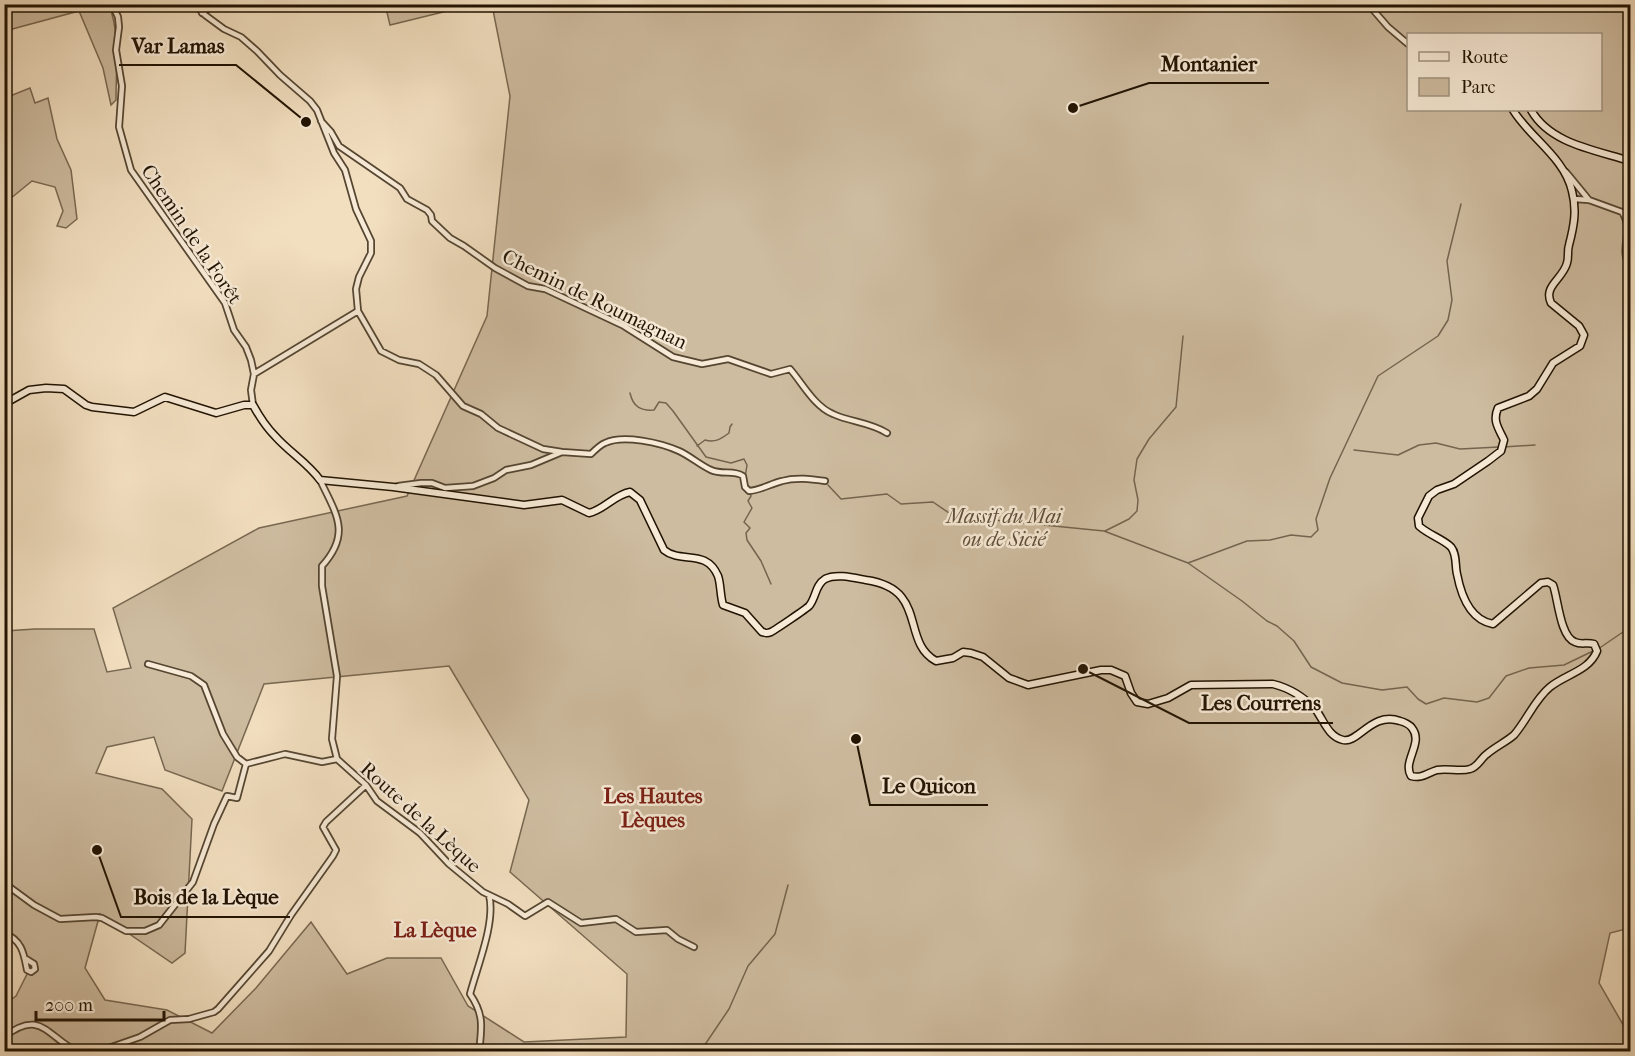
<svg xmlns="http://www.w3.org/2000/svg" width="1635" height="1056" font-family="'IM FELL French Canon',serif">
  <style>
    .green { fill: #cebca0; stroke: #786851; stroke-width: 1.5; fill-rule: evenodd }
    .lines { fill: none; stroke-linecap: round; stroke-linejoin: round }
    .stream { stroke: #74644d; stroke-width: 1.5 }
    .street-casing { stroke: #554632; stroke-width: 8 }
    .secondary-casing { stroke: #211302; stroke-width: 9 }
    .street { stroke: #f7ead6; stroke-width: 4.5 }
    .secondary { stroke: #f7ead6; stroke-width: 6 }
    .labels { text-anchor: middle; stroke-width: 5; stroke-linejoin: round; paint-order: stroke }
    .street-label { font-size: 20px; fill: #211302; stroke: #f7ead6 }
    .park-label { font-size: 20px; font-style: italic; fill: #5e4e39; stroke: #f7ead6 }
    .neighbourhood-label { font-size: 21px; font-weight: bold; fill: #7a1f14; stroke: #f7ead6 }
    .leader { fill: none; stroke: #211302; stroke-width: 2 }
    .callout-dot { fill: #211302; stroke: #f7ead6; stroke-width: 2 }
    .callout-label { font-size: 21px; text-anchor: middle; font-weight: bold; fill: #211302; stroke: #f7ead6; stroke-width: 5; stroke-linejoin: round; paint-order: stroke }
  </style>
  <rect width="100%" height="100%" fill="#f2dfc0"/>
  <filter id="stains"><feTurbulence type="fractalNoise" baseFrequency=".00333" numOctaves="4"/><feColorMatrix values="0 0 0 0 .2 0 0 0 0 .09 0 0 0 0 .02 0 0 0 .5 -.17"/></filter>
  <radialGradient id="worn" r=".72"><stop offset=".6" stop-color="#630" stop-opacity="0"/><stop offset="1" stop-color="#630" stop-opacity=".3"/></radialGradient>
  <path class="green" d="M385 4H472V5L390 25Z
    M5 5H109C120 33 116 69 116 100L111 105 103 68 79 11 5 31Z
    M492 5H1630V928L1610 933 1599 983 1625 1028 1627 1051 5 1052V1004L16 996 32 964 5 932V631L35 629H94L107 672 131 668 113 608 259 528 407 496 487 316 510 96ZM1408 34H1600V110H1408ZM449 666 529 800 510 872 627 974 626 1037 524 1042 468 1006 441 958H387L347 974 311 922 256 988 212 1033 167 1010 105 1000 85 968 100 914 172 963 185 953 192 819 162 789 96 773 107 747 154 737 165 770 222 791 264 684Z
    M30 88 35 103 48 98 57 139 71 170 77 219 66 228 57 226 63 211 55 187 32 181 5 203V98Z"/>
  <g class="lines">
    <path class="stream" d="M630 393C633 407 641 411 654 410L659 402 666 403 673 411 706 457 731 463 744 459 747 465 745 478
      M697 446 705 440C715 443 721 439 729 433L730 427 732 424
      M1503 447 1535 445
      M1354 450 1398 455 1419 445 1436 443 1460 449 1499 447
      M828 485 841 499 887 494 901 504 933 502 949 513 968 518
      M750 492 751 496 748 501 752 508 744 522 750 528 746 533 747 540 761 561 771 584
      M974 518 1104 531 1188 563 1242 601 1267 621 1277 626 1294 641 1311 667 1342 683 1382 690 1407 687 1418 699 1426 704 1444 698 1477 702 1489 698 1506 676 1529 668 1564 665 1593 651
      M1105 531 1129 519 1137 511 1138 500 1134 480 1137 459 1149 439 1176 407 1183 336
      M1188 563 1247 541 1270 540 1291 535 1311 537 1318 530 1316 519 1330 478 1378 376 1438 336 1448 320 1452 300 1447 261 1461 204
      M1598 649 1623 632 1630 631
      M700 1052 729 1009 748 966 775 934 788 885"/>
    <defs>
      <path id="street" d="M112 4 118 17 119 27 116 50 122 86 119 127 131 170 225 303 234 330 246 347 251 360 254 374 251 390 253 405
        M194 4 205 15 224 29 241 37 257 51 280 75 310 101 317 110 334 153 345 170 356 209 371 241V253L359 277 356 289 358 311 381 351 399 360 419 364 436 375 463 406 481 414 498 428 543 449 562 452
        M1368 4 1388 27 1408 44
        M202 13 215 4
        M321 121 331 132 339 146 400 188 407 199 427 210 431 215 432 221 450 238 464 246 495 268 528 286 545 289 624 326 673 357 702 364 728 359 771 374 790 369C803 384 814 406 833 414 850 422 870 422 887 433
        M1566 172 1589 200
        M1574 199 1589 200 1622 212C1635 231 1618 249 1630 266
        M254 374 358 311
        M320 480C337 515 351 534 322 566V586L337 676 332 739 337 759 366 785 377 801 420 833 449 864 483 892 508 904 525 916 548 902 581 923 616 919 636 932 667 930 678 939 694 947
        M398 486 421 483H432L445 488 473 486 494 478 506 470 531 465 562 452 591 454C595 450 600 445 605 443 623 434 661 443 679 451 690 456 700 465 711 470 722 475 734 470 743 476L745 487 749 491C761 490 770 484 782 481 796 477 811 479 825 481
        M148 664 191 676 204 685 223 734 237 757 246 764
        M4 883 34 905 60 919 96 917 102 918 126 931H145L159 925 193 882 214 824 227 796 237 798 246 764 285 754 322 762 337 759
        M4 933C22 940 24 954 27 970L31 972 35 969 34 964 26 959
        M4 1037C41 1008 47 1037 78 1052
        M97 1052 140 1037 170 1020 189 1019 214 1012 218 1009 269 951 291 915 333 856 336 850 323 827 326 822 366 785
        M479 1052C482 1027 484 1014 470 994 477 967 496 922 489 895"/>
      <path id="secondary" d="M1531 110C1550 144 1596 150 1630 161
        M4 404 29 390 46 388 64 389 86 405 92 407 134 412 165 397 216 413 244 405H253C259 416 266 427 275 436 289 452 308 463 320 480L393 487 524 505 562 500 589 513C604 510 614 495 630 492L640 500 664 550C681 564 706 548 718 576 721 585 720 595 723 605L745 613 762 632C767 633 766 634 771 632 775 630 806 609 809 606 816 598 815 585 825 579 836 573 855 578 866 580 929 589 900 641 936 661L953 658 963 652 971 653 983 657 1009 678 1028 685 1101 670H1111L1125 676 1131 693 1137 702 1148 704 1168 698 1191 685 1273 684C1289 688 1305 698 1316 710 1324 721 1328 736 1343 740 1358 744 1372 711 1400 721 1404 722 1410 725 1412 728 1424 743 1402 761 1411 776 1422 779 1427 773 1437 770 1448 768 1460 772 1470 769 1478 767 1481 758 1487 754 1495 747 1506 742 1514 735 1527 720 1535 699 1550 687 1566 674 1589 671 1597 651L1594 644C1587 642 1581 645 1575 642 1560 637 1558 598 1553 585L1548 582 1541 583 1493 624C1470 620 1461 595 1457 574 1455 566 1457 554 1451 547 1443 539 1429 535 1419 526L1418 518 1429 496 1437 490 1454 484 1488 461 1501 451 1504 440C1499 429 1492 421 1498 408L1529 396 1537 389 1553 363 1580 346 1584 335 1579 326 1551 303C1543 286 1563 279 1567 263 1569 257 1567 251 1569 245 1574 226 1577 210 1572 191 1564 157 1530 138 1513 110"/>
    </defs>
    <use href="#street" class="street-casing"/>
    <use href="#secondary" class="secondary-casing"/>
    <use href="#street" class="street"/>
    <use href="#secondary" class="secondary"/>
  </g>
  <g class="labels">
    <g class="street-label">
      <text transform="translate(192 234) rotate(56)" y="7">Chemin de la Forêt</text>
      <text transform="translate(595 299) rotate(26)" y="7">Chemin de Roumagnan</text>
      <text transform="translate(421 817) rotate(42)" y="7">Route de la Lèque</text>
    </g>
    <g class="park-label">
      <text x="1004" y="523">Massif du Mai<tspan x="1004" dy="23">ou de Sicié</tspan></text>
    </g>
    <g class="neighbourhood-label">
      <text x="653" y="803">Les Hautes<tspan x="653" dy="24">Lèques</tspan></text>
      <text x="435" y="937">La Lèque</text>
    </g>
  </g>
  <path class="leader" d="M306 122L236 65H119M1073 108L1149 83H1269M1083 669L1189 723H1333M856 739L870 805H988M97 850L121 917H290"/>
  <g class="callout-dot">
    <circle cx="306" cy="122" r="6"/>
    <circle cx="1073" cy="108" r="6"/>
    <circle cx="1083" cy="669" r="6"/>
    <circle cx="856" cy="739" r="6"/>
    <circle cx="97" cy="850" r="6"/>
  </g>
  <g class="callout-label">
    <text x="178" y="53">Var Lamas</text>
    <text x="1209" y="71">Montanier</text>
    <text x="1261" y="710">Les Courrens</text>
    <text x="929" y="793">Le Quicon</text>
    <text x="206" y="904">Bois de la Lèque</text>
  </g>
  <rect width="1635" height="1056" fill="none" stroke="#f2dfc0" stroke-width="24"/>
  <rect x="6" y="6" width="1623" height="1044" fill="none" stroke="#211302" stroke-width="3"/>
  <rect x="12" y="12" width="1611" height="1032" fill="none" stroke="#211302" stroke-width="1.5"/>
  <rect x="1407" y="33" width="195" height="78" fill="#f7ead6" stroke="#a19481" stroke-width="1.5"/>
  <rect x="1419" y="52" width="30" height="9" fill="#f7ead6" stroke="#a19481" stroke-width="1.5"/>
  <text x="1461" y="63" font-size="18" fill="#211302">Route</text>
  <rect x="1419" y="78" width="30" height="18" fill="#cebca0" stroke="#a19481" stroke-width="1.5"/>
  <text x="1461" y="93" font-size="18" fill="#211302">Parc</text>
  <path d="M36 1011v9h128v-9" fill="none" stroke="#211302" stroke-width="3"/>
  <text x="45" y="1011" font-size="18" fill="#211302" stroke="#f7ead6" stroke-width="4.5" paint-order="stroke">200 m</text>
  <rect width="100%" height="100%" filter="url(#stains)"/>
  <rect width="100%" height="100%" fill="url(#worn)"/>
</svg>
